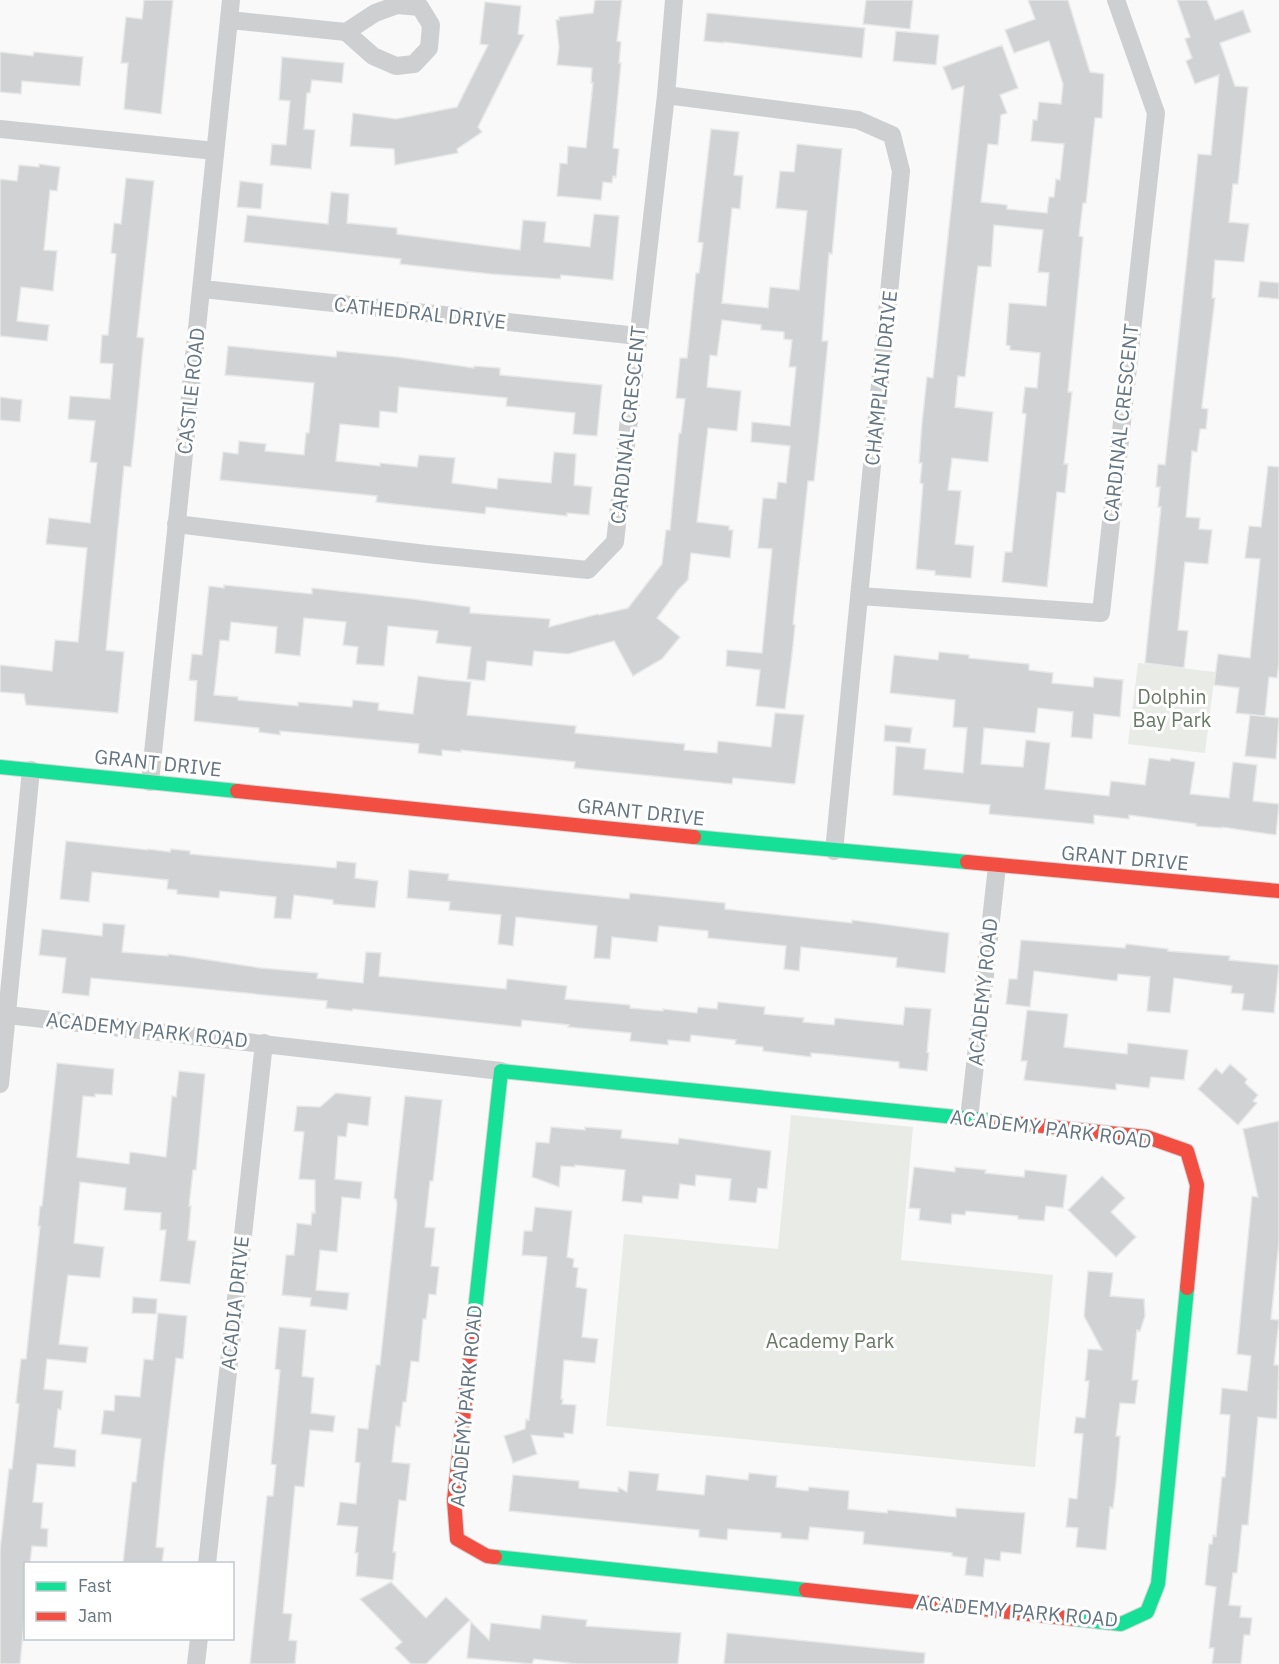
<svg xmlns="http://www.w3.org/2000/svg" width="1279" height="1664" font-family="'IBM Plex Sans',sans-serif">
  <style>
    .green { fill: #e8ebe6 }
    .building { fill: #d0d2d3; stroke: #e8e8e8; stroke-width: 1.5 }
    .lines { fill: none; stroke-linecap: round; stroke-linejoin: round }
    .fast-casing { stroke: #d5d6d7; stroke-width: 16 }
    .jam-casing { stroke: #d5d6d7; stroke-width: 16 }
    .street { stroke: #cecfd0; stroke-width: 18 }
    .fast { stroke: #16e098; stroke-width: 14 }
    .jam { stroke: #f24e42; stroke-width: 14 }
    .labels { text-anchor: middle; stroke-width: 6; stroke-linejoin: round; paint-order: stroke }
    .street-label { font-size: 20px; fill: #657683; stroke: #fff }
    .park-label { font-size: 20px; fill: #687a64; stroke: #fff }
  </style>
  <rect width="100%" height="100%" fill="#f9f9f9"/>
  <path class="green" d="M1138 663 1215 672 1205 753 1128 744Z
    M791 1115 913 1127 901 1260 1053 1275 1035 1467 606 1426 624 1234 778 1249Z"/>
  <path class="building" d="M144 0H173L161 114 124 109 128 63H121L126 17 142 19Z
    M595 0H622L617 41 621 42 619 63H621L613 148 619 149 616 177 613 176 612 183 603 182 601 200 557 196 560 163 567 164 568 146 586 148 593 83H591L592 68 557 65 559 47 556 20H559V17L593 13Z
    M866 0H913L910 29 863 24Z
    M1028 0H1068L1090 72 1104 74 1102 118H1095L1086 203H1083L1079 236 1083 237 1068 392H1072L1064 464H1068L1065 493 1057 492 1047 587 1002 582 1005 552H1012L1026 414 1022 413 1025 387 1037 388 1040 353 1010 350V346L1006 345 1009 303 1046 306 1049 273 1038 272 1043 230 994 225 991 267 978 266 965 377 958 376 955 407 993 412 988 462 952 458 948 490 961 491 955 544 974 546 971 578 935 575V571L916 569 923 484 920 483 922 463H919L922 423 927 377 933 378 964 86 952 90 943 67 1002 45 1018 88 1000 95 1007 113 1001 115 998 145 988 144 981 202 1007 205V209L1047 213 1049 197H1054L1056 179 1060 180 1064 144 1031 141 1033 120H1037L1039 102 1061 104 1063 84 1049 41 1014 53 1005 30 1035 19Z
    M1177 0H1207L1215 20 1243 10 1251 32 1220 43 1235 86 1248 87 1238 184H1233L1229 222 1249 224 1244 262 1215 260 1212 298H1215L1202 406V408L1208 409 1206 429H1200L1197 452 1192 451 1186 517 1200 518 1199 529 1212 530 1208 564 1185 562 1178 630 1188 631 1184 668 1145 663 1161 507H1158L1160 487H1156L1158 464 1165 465 1198 154 1211 155 1219 75 1195 84 1186 61 1192 58 1185 39 1190 37Z
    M485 2 521 6 518 34 524 35 478 127 482 132 457 149 458 153 395 165 394 149 350 146 353 113 396 119 457 107 488 45 480 44Z
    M707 13 865 28 862 58 724 42V43L704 41Z
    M896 31 939 35 936 65 893 61Z
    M0 52 33 56 34 52 83 57 80 86 22 81 21 94 0 92Z
    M282 57 344 63 342 83 312 80 310 93H307L304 129 315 130 311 169 270 165 272 144 286 145 290 101 279 100Z
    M711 129 739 132 734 175 743 176 740 209 732 208 722 303 768 308 770 287 799 290 807 211 776 208 780 171 794 172 797 144 842 149 832 254 829 253 826 291 822 341H828L819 434 814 481H808L793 624 795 625 793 646 785 709 756 706 760 670 726 666 727 650 762 653 772 549 758 548 763 498 776 499 778 482 786 483 790 446 751 442 752 422 790 426 796 367H789L792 340 784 339V332L761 330V325L722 320 717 356 710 355 707 387 741 391 737 431 708 428 697 522 729 526V530H733L730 558 691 553 688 580 678 590 657 618 680 637 662 659 633 676 614 641 568 654 534 651 532 666 487 661 485 681 467 679 471 647 436 643 438 631 388 626 384 666 356 664 358 647 343 645 346 622 304 618 300 656 275 653 277 627 231 622 229 641 220 640 214 695 238 697V700L298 706V702L352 707 353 700 379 703 378 710 413 714 418 676 448 680 471 682 467 715 576 726 575 733 685 744 684 750 717 753 718 741 771 747 775 713 804 715 795 784 733 778 732 784 574 768 575 762 461 750V752L442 750V756L418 753 419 744 280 731V735L259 732V728L194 721 197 681 189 680 192 654 202 655 209 586 224 588V585L312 594V588L413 599 470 607V613L550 619 549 627 598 614 599 615 628 608 662 564 666 530H670L679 433H681L685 399 676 398 680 358H687L696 273H699L703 243 698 242Z
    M39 164 60 167 57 191 50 190 44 250 57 251 53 291 21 287 17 321 49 325 47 341 0 336V179L17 181 19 165 39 167Z
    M126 178 154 181 137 337 144 338 134 440 131 467 124 466 106 650 124 652 118 713 26 705 24 694 0 692V665L52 671 55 640 78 642 87 548 46 544 49 518 90 523 97 463 90 462 95 421 68 419 70 396 110 399 113 364 100 363 102 335H108L116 254 111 253 114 223 121 224Z
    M240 181 263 184 261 209 237 207Z
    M331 192 349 194 347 223 397 228V234L520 250 523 220 546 222 544 242 590 247 594 214 619 216 613 280 561 275 560 279 491 274 400 264 401 259 244 242 247 215 328 224Z
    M1260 281 1279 283V299L1258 297Z
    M228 346 336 357 337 351 397 357 474 368V366L500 368V375L602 385 597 436 573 434 575 413 506 406 507 398 399 387 397 413 380 411 379 428 340 424 336 461 380 466V463L417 467 419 455 455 458 452 483 497 489 498 478 551 483 554 452 576 454 574 485 592 487 589 515 567 513V516L486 507 485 514 376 502 377 496 220 480 223 452 238 454 239 441 266 444 265 451 304 455 306 433H309L314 383 225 375Z
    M0 397 22 400 20 422 0 420Z
    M1268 466 1279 467V663L1277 678 1269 677 1265 716 1236 713 1239 688 1214 685 1218 654 1250 658 1260 559 1245 558 1249 526 1261 527Z
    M939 652 969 655V658L1029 664V670L1053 673 1052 683 1093 687 1094 677 1123 680 1120 717 1094 714 1092 739 1071 737 1073 712 1038 708 1035 733 984 728 981 764 1023 767 1026 740 1050 743 1045 789 1109 796 1111 781 1145 785 1149 758 1170 761 1171 758 1195 762 1190 794 1229 798 1233 762 1257 765 1253 801 1279 804 1276 835 1222 827V828L1196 826V824L1129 815V819L1094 815V824L989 814 990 805 893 795 896 746 926 749 924 769 963 773 967 728 953 727 955 700 890 693 894 655 938 660Z
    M1250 715 1279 718 1276 759 1245 756Z
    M885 725 912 728 910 743 884 741Z
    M66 841 148 850V849L170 852 171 849 190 851V854L336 868 337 861 356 863 355 878 378 881 375 908 333 904V900L294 895 291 919 274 918 276 897 220 891 219 898 177 894V890L167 889 168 880 92 872 89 902 60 899Z
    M409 870 449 874 448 880 629 899 630 893 725 903V909L852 923V920L949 933 945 973 896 967 897 958 801 947 799 971 784 969 786 946 708 938V931L659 926 657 942 612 937 610 959 594 958 597 926 516 917 513 946 498 944 501 915 449 910 450 902 407 898Z
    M103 923 125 925 122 952 168 956V954L183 956 261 968 318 973 317 978 363 983 366 952 381 953 379 976 506 989 507 979 567 986 565 999 630 1005V1008L663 1011V1009L697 1013 698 1007 717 1009 718 1002 765 1007 764 1014 804 1018 803 1022 834 1025 835 1018 903 1025 905 1007 931 1009 927 1052 929 1053 927 1071 899 1068V1062L824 1054 811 1053V1057L763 1051V1047L735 1044 736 1040 691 1035 690 1042 668 1040V1045L630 1041 631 1033 568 1027 569 1025 522 1020 521 1027 353 1009 352 1011 326 1008 327 1001 91 978 89 996 62 993 66 958 39 955 42 929 102 936Z
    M1021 940 1125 948 1126 944 1168 949V951L1230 956 1229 960 1279 965 1274 1013 1242 1010 1244 994 1231 993 1232 986 1174 978 1170 1013 1147 1011 1150 977 1118 974 1117 981 1034 971 1030 1007 1006 1004 1009 979H1017Z
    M1027 1010 1068 1014 1064 1047 1127 1054 1128 1043 1188 1050 1184 1080 1151 1077 1149 1088 1116 1084V1090L1024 1080 1027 1061H1021Z
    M57 1063 114 1069 112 1095 95 1094V1097L83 1096 77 1157 129 1164 130 1152 166 1157 172 1096 176 1097 179 1071 205 1074 196 1170H193L189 1206H191L188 1240 196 1241 190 1284 160 1281 166 1230H160L161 1213 124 1210 126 1188 80 1182 74 1243 104 1247 100 1278 68 1275 59 1344 88 1347 86 1363 47 1359 44 1389 63 1391 61 1410 58 1409 54 1447 76 1450 75 1467 37 1464 33 1502 43 1503 41 1528 48 1529 47 1547 32 1546 30 1563H26V1604L20 1664H0V1551L9 1469H12L19 1404 16 1403 21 1359H26L40 1226H38L40 1206H42Z
    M1230 1064 1247 1079 1245 1083 1258 1095 1253 1101 1257 1103 1238 1125 1198 1089 1216 1068 1222 1074Z
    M336 1093 371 1097 368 1126 348 1123 346 1137 338 1136 335 1179 362 1182 360 1199 342 1197 337 1252 320 1250 316 1290 349 1293 347 1310 310 1306 311 1298 282 1295 286 1255H294L297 1223 311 1225 312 1212 315 1213V1180L299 1179 304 1132 294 1131 297 1106 320 1107Z
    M405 1096 442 1100 433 1181H430L425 1227 435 1228 431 1266 439 1267 436 1295 429 1294 426 1319H423L419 1362 411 1361 406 1402H403L400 1427 396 1426 392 1462 410 1464 406 1501 399 1500 393 1552H396L393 1580 356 1576 358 1553H355L358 1527 337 1525 340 1502 356 1504 360 1463 355 1462 358 1428 368 1429 376 1365H380L397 1204 396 1199 394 1198Z
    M1279 1121V1242L1271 1319 1279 1320 1274 1365H1279L1277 1419 1258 1417 1248 1525H1242L1237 1573H1233L1229 1605 1241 1606 1240 1617 1252 1618 1250 1635H1244L1241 1664H1212L1214 1648H1209L1216 1587 1205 1585 1209 1544H1212L1213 1535 1216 1536 1222 1477H1225L1230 1415 1220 1414 1222 1388 1247 1391 1251 1356 1237 1354 1252 1196 1258 1197 1243 1129Z
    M551 1127 585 1130V1127L622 1130 621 1138 678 1144 679 1138 771 1151 767 1189 758 1188 756 1203 729 1200 731 1179 696 1175 695 1186 680 1184 678 1199 643 1196 642 1203 622 1201 625 1170 575 1165V1167L561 1166 559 1187 532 1177 536 1142 549 1143Z
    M914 1167 955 1172V1167L986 1170 985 1173 1024 1177 1025 1170 1067 1175 1063 1208 1046 1206 1044 1221 1018 1219V1216L966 1211 965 1215 952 1214 951 1224 919 1220 920 1209 909 1208Z
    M1102 1176 1125 1198 1111 1212 1136 1237 1116 1257 1068 1210Z
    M535 1207 572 1211 567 1257 574 1259 573 1267 578 1268 576 1287 587 1289 582 1337 598 1339 595 1363 564 1360 561 1399H563L562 1404 576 1405 573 1434 564 1433V1438L531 1435 537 1454 513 1463 504 1436 525 1429 526 1419 529 1420 547 1257 522 1255 524 1231H532Z
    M1088 1271 1113 1273 1110 1296 1144 1299 1145 1316 1140 1331 1137 1330 1132 1380H1138L1135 1404 1120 1403 1116 1436H1120L1116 1483 1113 1508 1110 1507 1106 1550 1076 1547 1078 1528 1066 1527 1069 1498 1077 1499 1083 1434 1074 1433 1076 1417 1085 1418 1089 1381H1085L1088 1349 1102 1350 1084 1316Z
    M133 1297 157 1299 156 1314 132 1313Z
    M158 1313 187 1316 183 1359 176 1358 163 1471 156 1547 164 1548 162 1563H123L132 1482H136L141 1439 101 1434 104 1410 114 1411 115 1395 140 1397 144 1359 153 1360Z
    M279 1327 306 1330 302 1376 314 1378 311 1413 335 1416 333 1432 310 1430 304 1487 295 1486 283 1613 292 1614 289 1640 297 1641 295 1664H250L267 1496H273L276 1465 271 1464 280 1370 275 1369Z
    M629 1471 659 1474 657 1490 704 1495 706 1475 748 1480 749 1473 777 1476 776 1487 808 1491 809 1487 849 1491 848 1509 887 1513 888 1510 956 1517V1508L1025 1513 1021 1554 1001 1552 1000 1561 985 1559 983 1577 965 1575 967 1558 952 1556V1553L863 1544 864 1532 810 1527 808 1540 781 1538V1533L728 1529 727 1540 699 1537V1530L509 1511 513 1475 579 1481V1488L618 1492V1487L627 1492Z
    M391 1582 426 1618 446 1597 470 1620 426 1664H411L395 1648 402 1642 360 1599Z
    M542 1615 587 1620 586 1626 681 1633 678 1664H577L534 1659 532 1664 467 1658 471 1622 489 1640 491 1623 540 1629Z
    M727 1633 925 1653 924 1664H724Z"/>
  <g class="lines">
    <defs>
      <path id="fast" d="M0 767 237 791
        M694 837 967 862
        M501 1071 995 1121
        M474 1320 501 1071
        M495 1557 806 1590
        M1075 1619 1121 1624 1147 1612 1158 1584 1187 1288"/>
      <path id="jam" d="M237 791 694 837
        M967 862 1279 891
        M995 1121 1147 1137 1187 1151 1197 1185 1187 1288
        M474 1320 454 1500 457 1539 487 1556 495 1557
        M806 1590 1075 1619"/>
    </defs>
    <use href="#fast" class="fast-casing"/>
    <use href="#jam" class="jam-casing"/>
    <path class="street" d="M230 20 346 32 373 56 396 66 414 64 429 48 431 25 420 7 397 5 375 13 346 32
      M666 95 858 120 892 135 901 171 834 851
      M0 129 215 151
      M203 289 638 336
      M176 524 426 554 588 570 615 542 666 95 674 0
      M860 596 1101 613 1156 113 1116 0
      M150 782 231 0
      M8 1015 501 1071
      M0 1084 31 770
      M969 1119 997 866
      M207 1564 264 1043
      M196 1664 199 1638"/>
    <use href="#fast" class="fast"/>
    <use href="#jam" class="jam"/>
  </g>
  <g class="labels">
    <g class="street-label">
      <text transform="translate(420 313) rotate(6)" y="7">CATHEDRAL DRIVE</text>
      <text transform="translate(881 378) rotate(-84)" y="7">CHAMPLAIN DRIVE</text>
      <text transform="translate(191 391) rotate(-84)" y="7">CASTLE ROAD</text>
      <text transform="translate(1121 423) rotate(-84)" y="7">CARDINAL CRESCENT</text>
      <text transform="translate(628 425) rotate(-84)" y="7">CARDINAL CRESCENT</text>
      <text transform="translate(158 763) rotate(6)" y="7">GRANT DRIVE</text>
      <text transform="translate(641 812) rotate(6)" y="7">GRANT DRIVE</text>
      <text transform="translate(1125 858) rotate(5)" y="7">GRANT DRIVE</text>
      <text transform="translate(983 992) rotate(-84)" y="7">ACADEMY ROAD</text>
      <text transform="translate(147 1030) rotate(6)" y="7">ACADEMY PARK ROAD</text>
      <text transform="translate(1051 1129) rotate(7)" y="7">ACADEMY PARK ROAD</text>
      <text transform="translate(235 1303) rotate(-84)" y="7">ACADIA DRIVE</text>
      <text transform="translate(466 1406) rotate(-85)" y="7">ACADEMY PARK ROAD</text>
      <text transform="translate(1017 1611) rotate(5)" y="7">ACADEMY PARK ROAD</text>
    </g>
    <g class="park-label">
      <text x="1172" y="704">Dolphin<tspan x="1172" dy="23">Bay Park</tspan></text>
      <text x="830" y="1348">Academy Park</text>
    </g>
  </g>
  <rect x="24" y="1562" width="210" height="78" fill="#ffffff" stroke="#c1c8cd" stroke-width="1.5"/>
  <rect x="36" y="1582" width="30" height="9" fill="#16e098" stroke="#c1c8cd" stroke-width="1.5"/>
  <text x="78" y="1592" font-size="18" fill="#657683">Fast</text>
  <rect x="36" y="1612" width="30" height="9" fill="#f24e42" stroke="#c1c8cd" stroke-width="1.5"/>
  <text x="78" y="1622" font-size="18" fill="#657683">Jam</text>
</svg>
